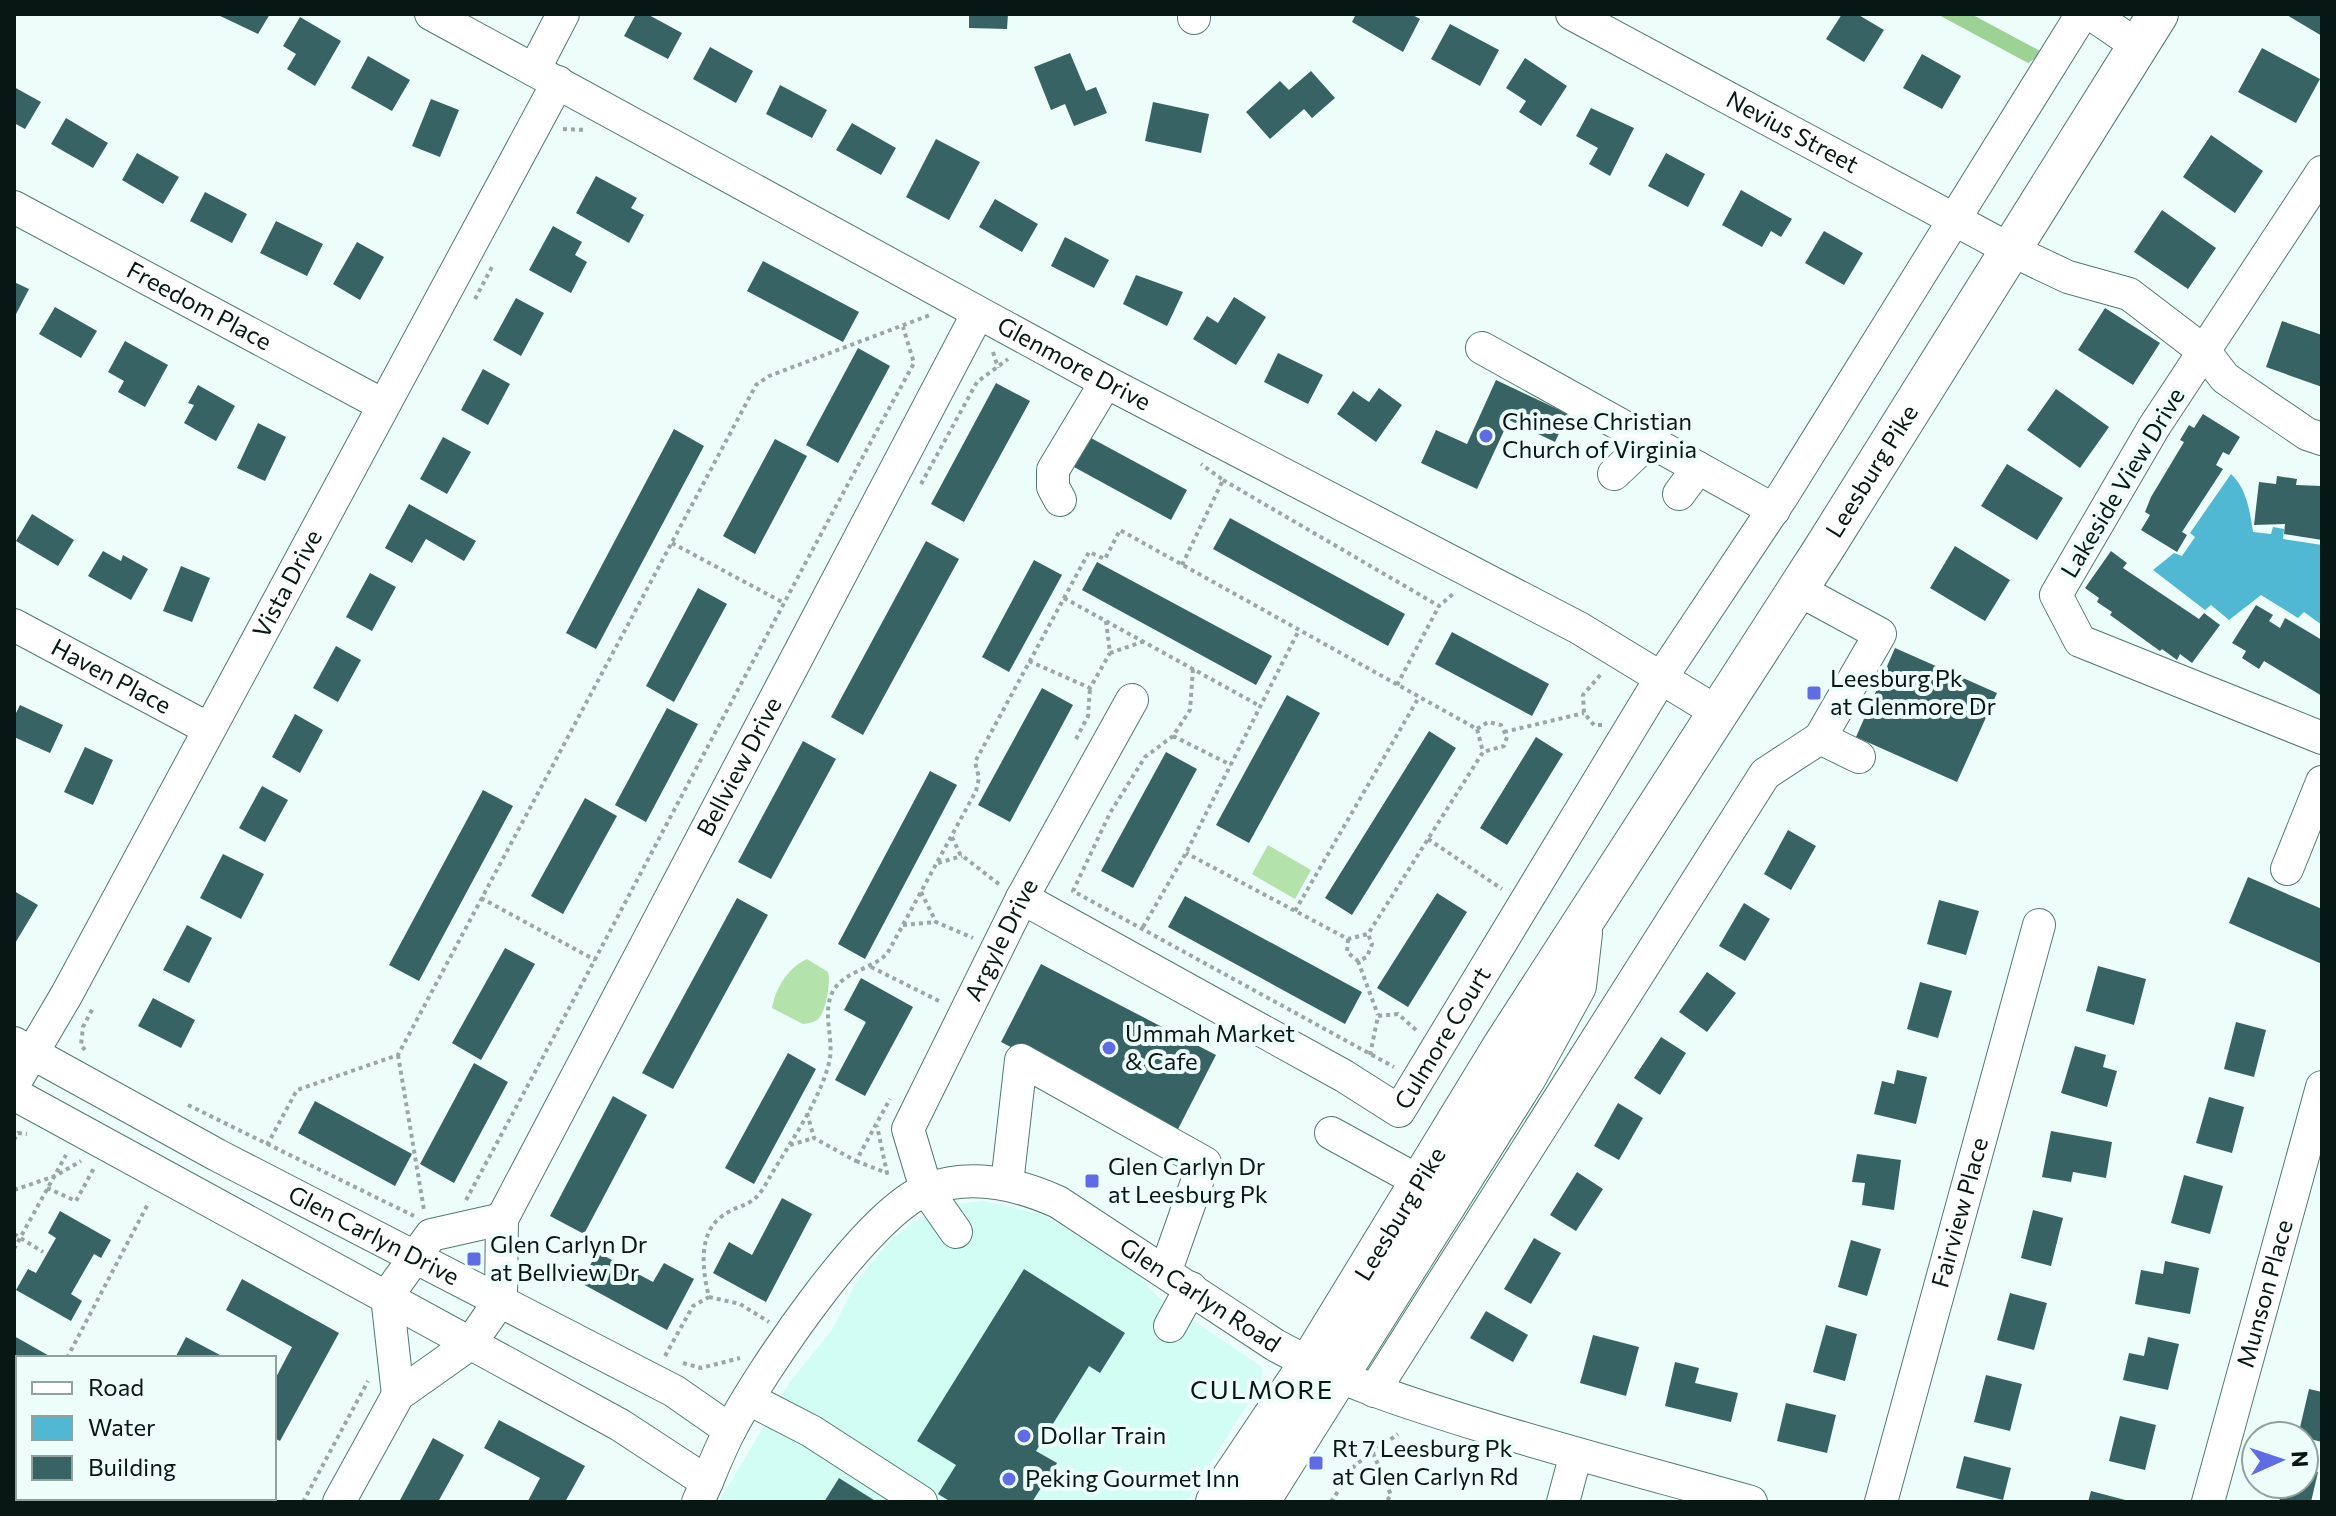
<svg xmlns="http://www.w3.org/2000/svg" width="2336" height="1516" font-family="Commissioner,sans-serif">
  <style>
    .built { fill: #d2fdf3 }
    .green { fill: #b3e2ab }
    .forest { fill: #9cd293 }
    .water { fill: #50b8d3 }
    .building { fill: #386365 }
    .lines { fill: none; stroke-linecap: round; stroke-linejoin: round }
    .minor-casing { stroke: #517a71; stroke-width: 34 }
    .major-casing { stroke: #517a71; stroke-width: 42 }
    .path { stroke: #98a9a5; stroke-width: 4; stroke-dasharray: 4 4; stroke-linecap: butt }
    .minor { stroke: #fff; stroke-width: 32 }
    .major { stroke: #fff; stroke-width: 40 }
    .poi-dot { fill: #5f6ce4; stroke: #edfefa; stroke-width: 3 }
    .labels { text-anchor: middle; stroke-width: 8; stroke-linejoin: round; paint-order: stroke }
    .street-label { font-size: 24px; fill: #061714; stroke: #edfefa }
    .poi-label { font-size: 24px; fill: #061714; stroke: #edfefa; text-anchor: start }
    .neighbourhood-label { font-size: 26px; letter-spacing: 2px; fill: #061714; stroke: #edfefa }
  </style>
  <rect width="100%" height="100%" fill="#edfefa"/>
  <path class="built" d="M984 1201 1044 1215 1135 1272 1158 1297 1262 1367 1261 1383 1186 1502H719L789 1383 832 1330 857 1281 888 1243 913 1222 954 1204Z"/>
  <path class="green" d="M1268 845 1311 870 1295 899 1252 874Z
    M807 959 828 972C831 981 826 1014 817 1020 813 1023 808 1023 803 1024L772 1008C776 987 788 968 807 959Z"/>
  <path class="forest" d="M1937 14H1971L2044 53 2028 63Z"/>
  <path class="water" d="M2231 474C2247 489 2250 512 2253 532L2271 534 2273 527 2284 529 2283 539 2322 545V625L2304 612 2298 618 2261 595 2229 620 2211 605 2205 610 2153 570 2174 553 2182 556 2195 537 2190 533Z"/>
  <path class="building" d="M216 14H270L258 34Z
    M636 14H647L682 33 668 59 624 36Z
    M969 14H1008L1007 29 969 28Z
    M1356 14H1411L1420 19 1403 52 1352 22Z
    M1842 14H1857L1884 30 1864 62 1826 39Z
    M2285 14H2322V36Z
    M300 17 341 41 315 86 287 69 296 54 283 46Z
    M1450 24 1499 50 1480 86 1431 59Z
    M710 47 753 71 736 103 693 79Z
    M2262 48 2320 79 2296 123 2238 92Z
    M1070 53 1086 91 1096 87 1107 113 1074 126 1065 104 1051 110 1034 67Z
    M1922 54 1961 76 1942 109 1903 88Z
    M368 56 410 80 392 111 351 88Z
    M1525 58 1567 86 1541 126 1519 112 1526 101 1506 88Z
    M1311 71 1335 98 1312 118 1304 109 1270 139 1246 112 1280 81 1289 90Z
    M780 85 827 110 812 138 766 114Z
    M14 87 41 102 25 129 14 123Z
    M431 99 459 110 440 157 412 146Z
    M1153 102 1209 114 1201 153 1145 141Z
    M1591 108 1634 128 1610 176 1589 164 1598 148 1576 136Z
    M66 118 108 143 93 168 51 144Z
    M852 123 896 148 881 175 836 150Z
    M2211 135 2263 171 2235 213 2183 177Z
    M936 139 980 162 949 220 906 197Z
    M137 153 179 177 163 204 122 180Z
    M1666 153 1705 174 1688 207 1648 186Z
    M596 176 637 198 631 208 644 215 629 243 576 213Z
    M1741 190 1792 219 1781 237 1771 231 1762 247 1722 225Z
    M205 192 247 214 232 243 190 221Z
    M995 199 1038 224 1022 252 979 227Z
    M2162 210 2216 248 2188 289 2134 252Z
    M276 221 323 244 307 276 260 253Z
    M553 226 582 242 575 255 587 262 571 293 529 270Z
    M1824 231 1863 253 1844 285 1805 263Z
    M1065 237 1109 260 1094 288 1051 266Z
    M357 242 384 257 360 300 333 284Z
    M763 261 859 312 843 342 747 291Z
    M1136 275 1183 292 1167 326 1123 304Z
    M14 282 29 289 14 318Z
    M1234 297 1266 317 1236 365 1193 339 1207 316 1218 323Z
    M516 298 544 313 521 356 493 340Z
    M55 307 97 331 81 358 39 334Z
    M2105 308 2160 343 2133 385 2078 350Z
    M2282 321 2322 335V387L2266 367Z
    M125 341 168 365 145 407 118 392 124 381 108 372Z
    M858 348 890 366 838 463 806 445Z
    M1278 353 1323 375 1308 404 1264 382Z
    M483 369 510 384 488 425 461 410Z
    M1496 380 1568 414 1555 442 1509 420 1477 489 1421 463 1436 430 1467 444Z
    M996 383 1030 401 964 522 931 504Z
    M198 385 235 406 216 441 184 423 194 405 188 403Z
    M1379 388 1402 405 1376 442 1337 414 1353 391 1369 402Z
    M2056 389 2109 427 2080 468 2027 430Z
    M2203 414 2240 437 2229 455 2223 452 2216 465 2223 469 2182 532 2187 535 2177 552 2141 530 2150 515 2145 512 2151 497 2184 442 2180 440 2189 425 2194 428Z
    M258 423 286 437 265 481 237 468Z
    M674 429 704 446 596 649 566 633Z
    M443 437 471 452 447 494 420 479Z
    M1091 438 1187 490 1171 520 1074 467Z
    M775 439 807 456 755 554 723 536Z
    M2007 464 2063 498 2037 540 1981 506Z
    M2277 476 2297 479 2296 485 2322 486V540L2284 534 2285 524 2254 525 2259 482 2276 484Z
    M409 504 476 541 464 561 426 539 412 563 385 548Z
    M32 514 74 540 58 566 16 541Z
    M1230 518 1405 614 1388 646 1213 549Z
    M926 541 959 559 863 735 831 717Z
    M1955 546 2010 580 1985 621 1930 588Z
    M103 551 121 561 123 555 148 569 131 600 88 576Z
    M2111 551 2127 563 2123 568 2199 619 2204 613 2220 625 2192 663 2180 654 2177 660 2162 649 2160 651 2110 615 2112 612 2097 602 2099 598 2085 588Z
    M1034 560 1062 575 1009 672 982 657Z
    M1097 562 1272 656 1256 685 1082 590Z
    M181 566 210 578 192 622 163 611Z
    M370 573 396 587 372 631 346 617Z
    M698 588 727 604 674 702 646 686Z
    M2256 605 2273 615 2269 621 2280 628 2285 618 2322 640V696L2264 661 2259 669 2242 658 2246 651 2232 643Z
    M1452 632 1549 684 1532 716 1435 664Z
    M336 646 361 660 338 702 313 688Z
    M1895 648 1997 693 1957 782 1856 737Z
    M1042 688 1073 705 1010 822 978 805Z
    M1287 695 1320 713 1249 843 1216 825Z
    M20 705 63 725 50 753 14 737V717Z
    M667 708 698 724 646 822 615 805Z
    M295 714 323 730 300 773 272 757Z
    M1429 731 1456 748 1352 915 1325 898Z
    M1536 737 1563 754 1507 845 1480 828Z
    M803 741 836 759 771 879 738 862Z
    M85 747 113 760 93 805 64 792Z
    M1166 752 1197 769 1133 888 1101 871Z
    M930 771 957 785 865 959 838 944Z
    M262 786 288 800 265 842 239 828Z
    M483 790 513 806 419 981 389 965Z
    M585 798 617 816 563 914 531 896Z
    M1788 830 1816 846 1791 890 1764 874Z
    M223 854 264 874 241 919 200 898Z
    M2248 877 2322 909V964L2229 923Z
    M14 891 38 905 14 945Z
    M1437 893 1467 912 1408 1007 1377 988Z
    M1185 896 1362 992 1345 1024 1168 927Z
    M737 898 768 915 673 1089 642 1073Z
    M1939 900 1979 911 1966 955 1927 944Z
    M1744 903 1770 919 1745 961 1719 946Z
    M187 925 212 938 189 983 163 970Z
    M505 948 535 964 481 1060 452 1043Z
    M1041 964 1216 1055 1176 1133 1001 1042Z
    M2098 966 2146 979 2134 1025 2086 1011Z
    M1707 972 1736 993 1707 1032 1679 1012Z
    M861 978 913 1007 865 1096 835 1080 866 1022 844 1010Z
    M1920 982 1952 991 1938 1038 1907 1029Z
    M153 998 195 1020 181 1048 138 1026Z
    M2236 1022 2266 1030 2254 1077 2224 1069Z
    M1661 1037 1686 1053 1660 1095 1634 1078Z
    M2075 1046 2106 1055 2103 1067 2117 1071 2107 1107 2061 1093Z
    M788 1053 816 1069 754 1184 725 1168Z
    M474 1063 508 1082 454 1183 420 1164Z
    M1897 1070 1927 1077 1916 1124 1874 1114 1882 1081 1894 1084Z
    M613 1096 647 1115 584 1234 550 1216Z
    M2209 1097 2244 1107 2232 1153 2196 1143Z
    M315 1101 412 1154 395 1186 298 1133Z
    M1618 1103 1643 1118 1619 1160 1594 1146Z
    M2051 1131 2112 1142 2106 1178 2073 1172 2071 1182 2042 1177Z
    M1857 1154 1901 1160 1894 1210 1862 1205 1865 1183 1852 1182Z
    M1577 1172 1603 1189 1576 1231 1550 1215Z
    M2184 1175 2223 1186 2210 1234 2171 1223Z
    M782 1198 812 1214 766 1302 713 1273 729 1242 752 1255Z
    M2033 1210 2063 1218 2051 1266 2021 1258Z
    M60 1211 111 1240 101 1258 94 1254 71 1294 82 1301 71 1321 16 1290 28 1269 36 1273 56 1238 48 1233Z
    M1534 1238 1561 1253 1531 1304 1504 1289Z
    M1851 1240 1881 1249 1867 1296 1838 1287Z
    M597 1252 653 1282 664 1263 694 1279 667 1330 581 1283Z
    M2165 1261 2199 1268 2190 1314 2135 1304 2141 1270 2163 1274Z
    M1024 1269 1125 1333 1100 1373 1089 1366 1036 1451 1057 1463 1032 1502H951L938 1494 956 1465 917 1441Z
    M242 1279 339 1333 280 1441 274 1438V1381L292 1347 226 1310Z
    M2010 1293 2047 1303 2034 1350 1997 1340Z
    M1486 1311 1528 1335 1513 1362 1470 1338Z
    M1826 1325 1857 1334 1845 1381 1813 1372Z
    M1593 1335 1639 1347 1626 1396 1580 1383Z
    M14 1336 53 1358H18V1394L14 1401Z
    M186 1337 220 1355 218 1358H175Z
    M2148 1337 2179 1344 2168 1390 2123 1380 2129 1353 2144 1356Z
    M1675 1362 1699 1368 1695 1383 1738 1393 1731 1422 1665 1406Z
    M1986 1375 2022 1384 2010 1431 1974 1422Z
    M2309 1389 2322 1392V1442L2298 1436Z
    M1786 1403 1836 1415 1827 1453 1777 1441Z
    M2120 1416 2156 1425 2145 1470 2109 1461Z
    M499 1420 585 1466 565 1502 528 1501 540 1478 484 1448Z
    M433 1438 464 1455 438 1502H399Z
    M1964 1456 2011 1468 2003 1500 1956 1488Z
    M2304 1469 2318 1472 2311 1502H2279L2284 1484H2304Z
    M839 1478 877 1502H824Z
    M2091 1491 2129 1501V1502H2088Z
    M183 1498H255L262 1502H190Z"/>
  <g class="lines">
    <defs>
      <g id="minor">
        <path id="s1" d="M431 14 1106 382 1579 628 1717 712"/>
        <path id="s2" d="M1572 14 2011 250 2068 277 2129 294 2205 352 2225 378 2307 434 2322 439"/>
        <path d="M2091 14 2138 46"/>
        <path d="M1194 18V14"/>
        <path d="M534 70 563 14"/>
        <path d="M2322 172 2154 427 2056 595 2080 641 2322 738"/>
        <path id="s3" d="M14 207 383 405"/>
        <path d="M1482 348 1774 510"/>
        <path d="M1614 474 1649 441"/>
        <path d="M1679 494 1698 468"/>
        <path d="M1060 500 1053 487V470L1106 382"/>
        <path id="s4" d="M14 625 209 729"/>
        <path d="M1820 738 1859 757"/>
        <path d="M2287 869 2322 782"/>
        <path id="s5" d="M1022 898 1344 1076 1399 1111 1661 678 1783 495 2082 14"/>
        <path id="s6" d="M14 1043 217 1155 674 1391 730 1430"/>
        <path id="s7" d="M14 1084 67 994 558 82"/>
        <path d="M14 1094 620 1425 707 1482"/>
        <path d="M1331 1133 1422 1183"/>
        <path d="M1007 1184 1021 1060 1205 1163"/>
        <path id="s8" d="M956 1232 926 1189 908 1129 1022 898 1132 700"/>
        <path d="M1166 1270 1197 1182"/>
        <path d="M1170 1326 1191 1288"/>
        <path d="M1374 1391 1765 774 1820 738 1880 634 1797 589"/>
        <path d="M398 1395 387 1296 431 1235 502 1219"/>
        <path d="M749 1399 811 1431 921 1502"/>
        <path id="s9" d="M339 1502 398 1395 470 1344 501 1299 502 1219 978 313"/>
        <path id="s10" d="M698 1502C709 1478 718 1453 730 1430 761 1371 868 1211 928 1189 972 1173 1018 1184 1058 1202L1275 1345C1344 1384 1417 1406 1492 1429 1578 1455 1665 1478 1751 1502"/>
        <path d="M1563 1502 1576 1454"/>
        <path id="s11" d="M1881 1502 2039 925"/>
        <path id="s12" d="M2208 1502 2322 1087"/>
      </g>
      <g id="major">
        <path id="s13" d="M1216 1502 1309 1364 1503 1046 1823 550 2158 14"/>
        <path d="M1259 1502 1526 1077 1576 986 1582 933"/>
      </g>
    </defs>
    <use href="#minor" class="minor-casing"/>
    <use href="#major" class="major-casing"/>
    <path class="path" d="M563 129 586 130
      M475 299 493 265
      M993 352 998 368
      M1223 480 1439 606 1453 594
      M921 484 977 382 1008 359
      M672 543 782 602
      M1182 565 1223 480 1201 464
      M1064 598 1260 706
      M1106 621 1110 653 1142 642
      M1029 661 1090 688 1110 653
      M1193 669 1190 710 1173 736 1145 757 1110 813 1073 891 1394 1067
      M1397 685 1439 606
      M1602 725H1594L1584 713 1583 695 1602 673
      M1477 729 1488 722 1501 725 1507 737 1504 746 1483 752
      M1504 732 1584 713
      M1173 736 1231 765
      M1076 739 1088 716 1090 688
      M952 837 960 854 1000 885
      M1428 839 1502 889
      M938 863 962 856
      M921 892 936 922 973 938
      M481 898 595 960
      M1295 911 1419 697
      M903 925 936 922
      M1143 927 1186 853 1299 630
      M1348 939 1347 952 1358 961 1367 957 1372 944 1368 934
      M1358 961 1378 1015
      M871 967 941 1002
      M85 1050 81 1045 83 1027 93 1008
      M398 1055 424 1210
      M1370 1055 1378 1016 1398 1014 1416 1030
      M188 1105 414 1216
      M807 1113 814 1138 856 1161 890 1099
      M14 1140 18 1133 27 1134
      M267 1145 297 1090 398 1055 756 385 769 376 930 315
      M790 1145 814 1138
      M856 1161 887 1173 877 1126
      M47 1188 76 1201 94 1168
      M14 1190 55 1176 81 1161
      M466 1200C617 922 761 641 914 363L903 327
      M14 1234 43 1252
      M14 1249 66 1155
      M709 1297 740 1304 769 1322
      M665 1356 693 1306 709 1297C703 1273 697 1235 721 1217 742 1201 752 1210 767 1182 788 1145 818 1105 829 1063 835 1039 821 1014 833 991 845 971 870 970 887 954L976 791 979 778 975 762 1089 552 1105 559 1120 530 1477 729 1483 752 1368 934 1348 939 1186 853
      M67 1358 149 1202
      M683 1363 701 1368 740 1358
      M1373 1453 1391 1495 1386 1502
      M14 1489 18 1481
      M303 1502 368 1381
      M1331 1502 1355 1465 1398 1434"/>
    <use href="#minor" class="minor"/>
    <use href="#major" class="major"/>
  </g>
  <g class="poi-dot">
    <circle cx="1486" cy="436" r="8"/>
    <rect x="1806" y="685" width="16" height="16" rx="4"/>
    <circle cx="1109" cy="1048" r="8"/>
    <rect x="1084" y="1173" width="16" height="16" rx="4"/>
    <rect x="466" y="1251" width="16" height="16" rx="4"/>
    <circle cx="1024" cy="1436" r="8"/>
    <rect x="1308" y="1455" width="16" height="16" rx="4"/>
    <circle cx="1009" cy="1479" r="8"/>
  </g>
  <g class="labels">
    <g class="street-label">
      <text dy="8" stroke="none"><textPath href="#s2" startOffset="250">Nevius Street</textPath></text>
      <text dy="8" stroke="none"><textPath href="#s3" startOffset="210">Freedom Place</textPath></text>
      <text dy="8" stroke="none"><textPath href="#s1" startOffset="732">Glenmore Drive</textPath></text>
      <text dy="8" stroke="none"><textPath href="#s13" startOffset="1222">Leesburg Pike</textPath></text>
      <text transform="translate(2123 483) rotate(-59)" y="8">Lakeside View Drive</text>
      <text dy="8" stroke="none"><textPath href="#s7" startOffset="570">Vista Drive</textPath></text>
      <text dy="8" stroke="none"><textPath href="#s4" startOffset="110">Haven Place</textPath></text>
      <text dy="8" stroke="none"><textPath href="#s9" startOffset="856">Bellview Drive</textPath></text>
      <text dy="8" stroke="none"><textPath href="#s8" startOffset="326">Argyle Drive</textPath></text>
      <text dy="8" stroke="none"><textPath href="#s5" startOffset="518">Culmore Court</textPath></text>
      <text dy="8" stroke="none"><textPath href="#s11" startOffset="300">Fairview Place</textPath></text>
      <text dy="8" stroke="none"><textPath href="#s13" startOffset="342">Leesburg Pike</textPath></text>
      <text dy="8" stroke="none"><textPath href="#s6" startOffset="408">Glen Carlyn Drive</textPath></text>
      <text dy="8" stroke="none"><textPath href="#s10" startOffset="698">Glen Carlyn Road</textPath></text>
      <text dy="8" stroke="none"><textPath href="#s12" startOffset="216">Munson Place</textPath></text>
    </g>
    <g class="poi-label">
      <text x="1502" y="430">Chinese Christian<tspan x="1502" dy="28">Church of Virginia</tspan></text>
      <text x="1830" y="687">Leesburg Pk<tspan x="1830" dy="28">at Glenmore Dr</tspan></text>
      <text x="1125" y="1042">Ummah Market<tspan x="1125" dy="28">&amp; Cafe</tspan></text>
      <text x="1108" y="1175">Glen Carlyn Dr<tspan x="1108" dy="28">at Leesburg Pk</tspan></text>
      <text x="490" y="1253">Glen Carlyn Dr<tspan x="490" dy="28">at Bellview Dr</tspan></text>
      <text x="1040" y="1444">Dollar Train</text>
      <text x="1332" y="1457">Rt 7 Leesburg Pk<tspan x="1332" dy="28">at Glen Carlyn Rd</tspan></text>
      <text x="1025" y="1487">Peking Gourmet Inn</text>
    </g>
    <g class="neighbourhood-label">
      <text x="1262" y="1399">CULMORE</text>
    </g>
  </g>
  <rect width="2336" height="1516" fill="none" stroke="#061714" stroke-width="32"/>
  <rect x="16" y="1356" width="260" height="144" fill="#edfefa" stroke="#91a29e" stroke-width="2"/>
  <rect x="32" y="1382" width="40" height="12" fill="#ffffff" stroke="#91a29e" stroke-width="2"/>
  <text x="88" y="1396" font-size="24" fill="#061714">Road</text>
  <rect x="32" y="1416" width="40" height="24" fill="#50b8d3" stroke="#91a29e" stroke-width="2"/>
  <text x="88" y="1436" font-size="24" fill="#061714">Water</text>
  <rect x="32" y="1456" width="40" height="24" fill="#386365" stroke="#91a29e" stroke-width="2"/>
  <text x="88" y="1476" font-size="24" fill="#061714">Building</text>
  <g transform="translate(2280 1460) rotate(87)"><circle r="38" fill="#edfefa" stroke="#91a29e" stroke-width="2"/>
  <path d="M0-6L14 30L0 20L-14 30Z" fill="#5f6ce4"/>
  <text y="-12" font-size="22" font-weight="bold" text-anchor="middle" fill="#061714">N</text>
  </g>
</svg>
